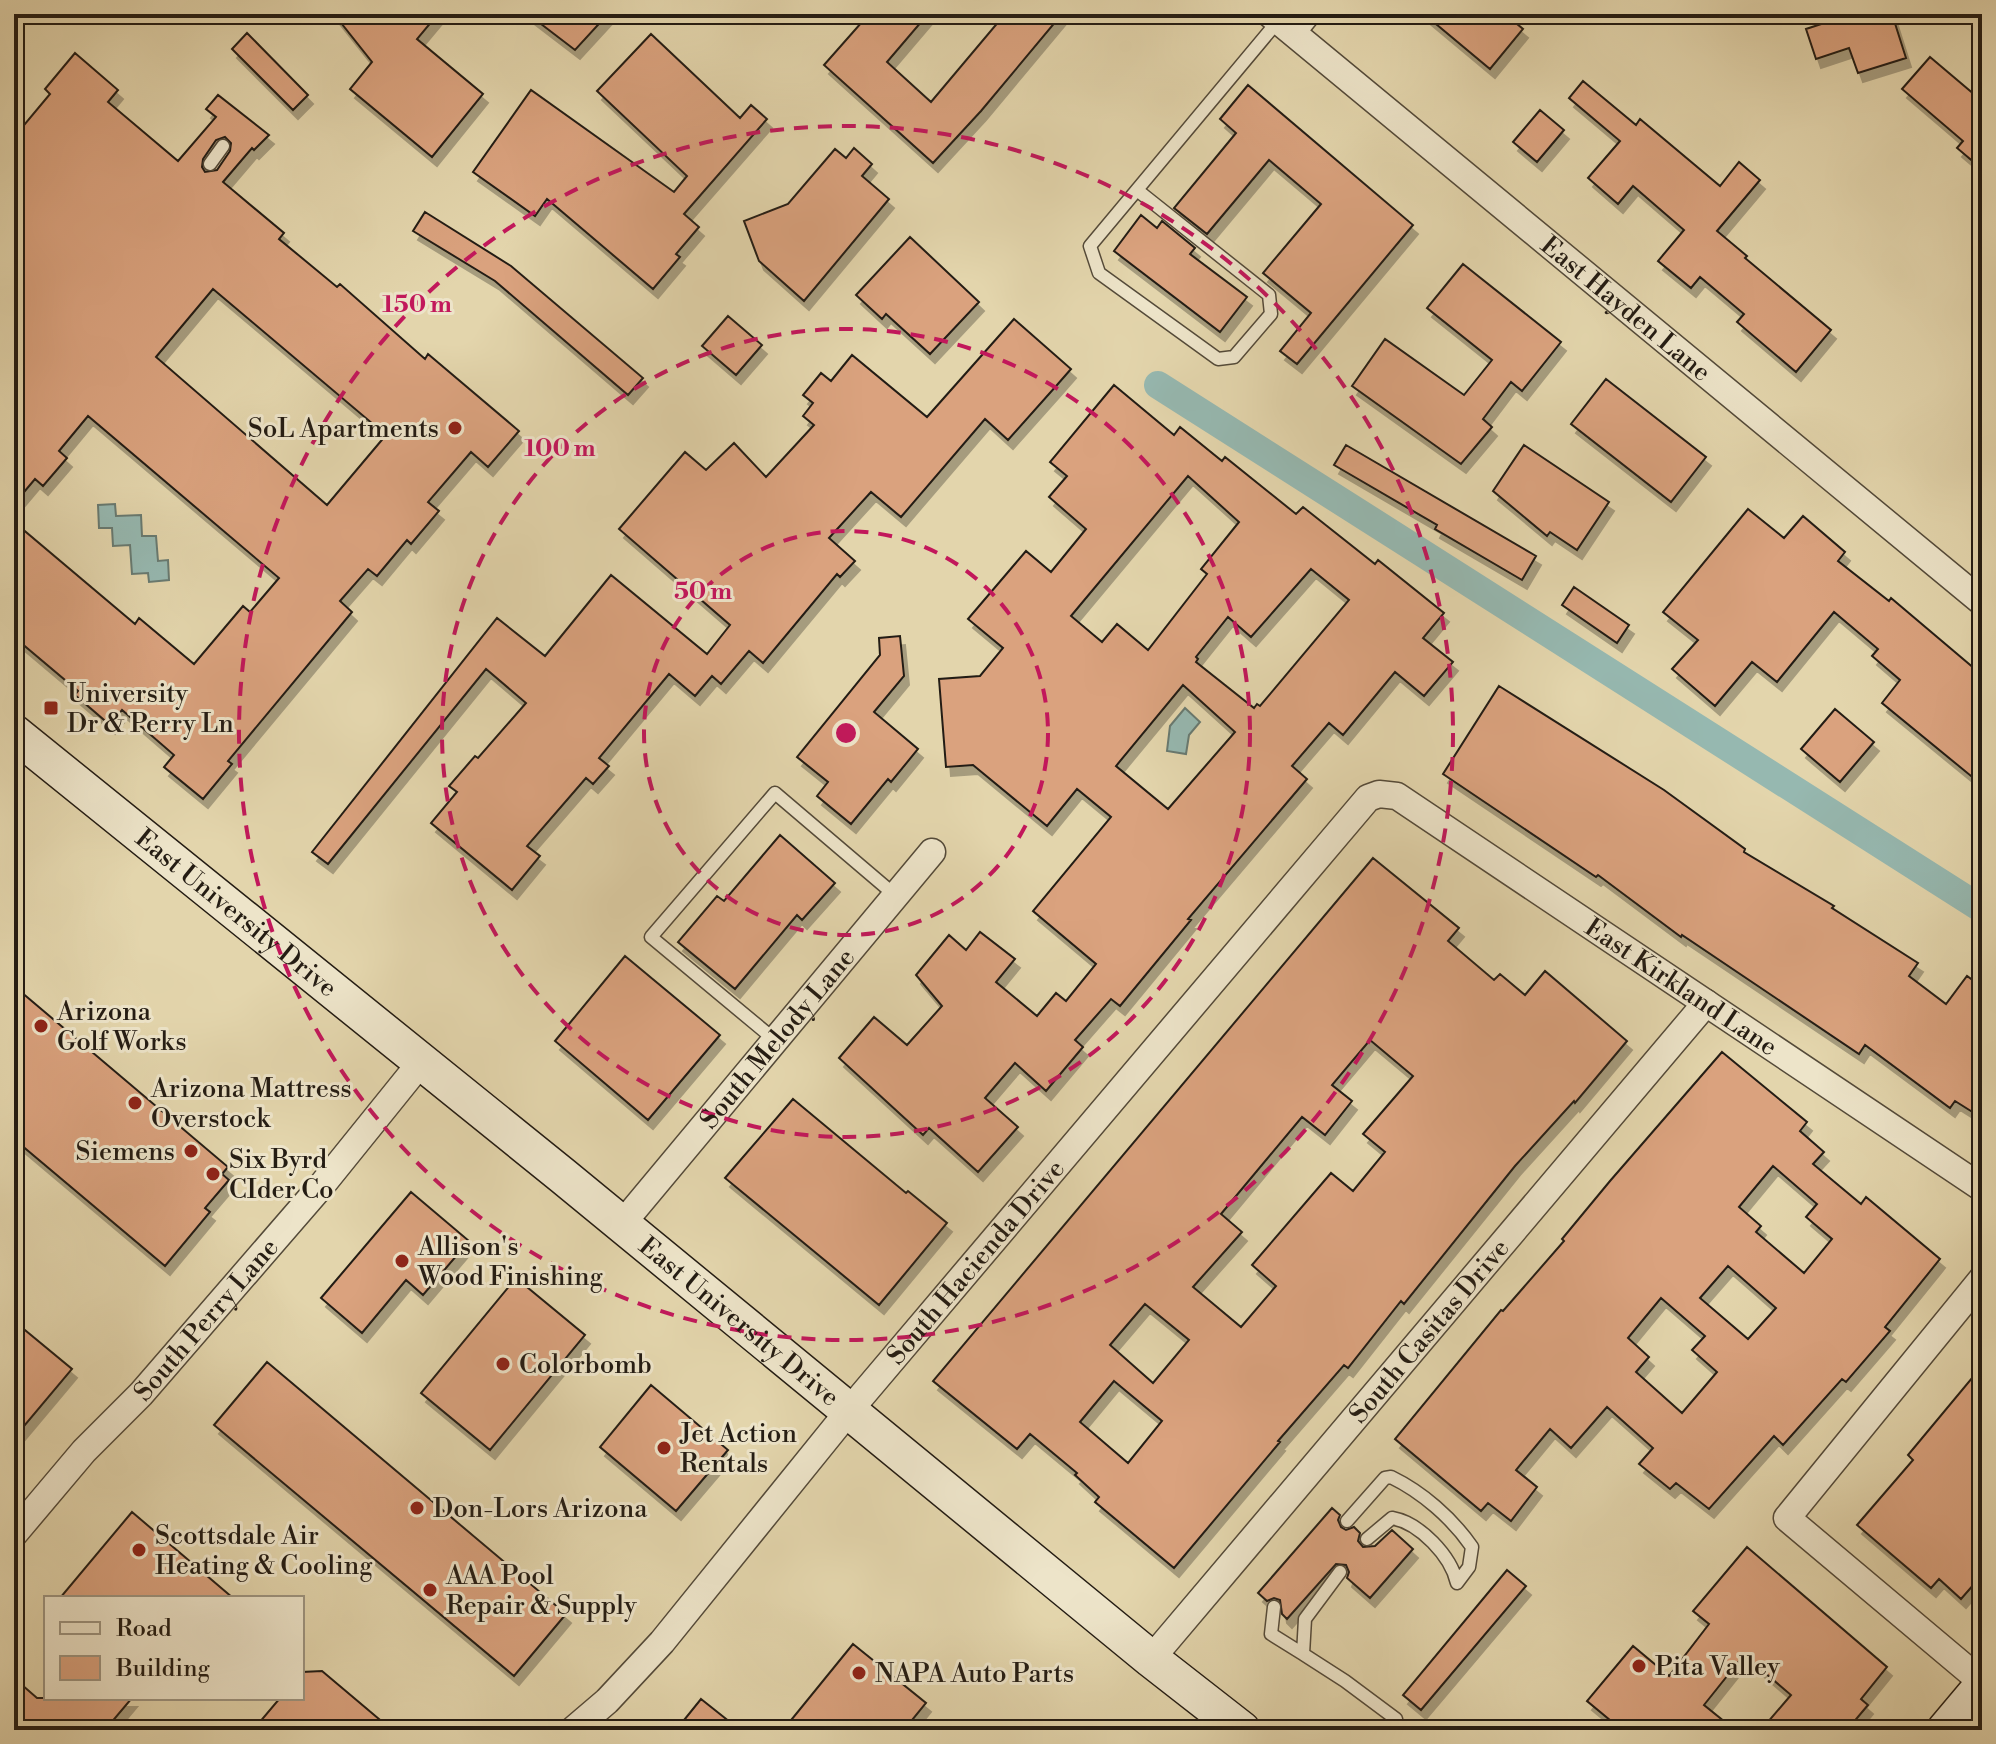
<svg xmlns="http://www.w3.org/2000/svg" width="1996" height="1744" font-family="'Libre Bodoni',serif">
  <style>
    .water { fill: #96b8b0; stroke: #687a71; stroke-width: 2 }
    .lines { fill: none; stroke-linecap: round; stroke-linejoin: round }
    .canal { stroke: #96b8b0; stroke-width: 28 }
    .building { fill: #daa27e; stroke: #241c13; stroke-width: 2; fill-rule: evenodd; filter: url(#shadow) }
    .lane-casing { stroke: #544a39; stroke-width: 15 }
    .street-casing { stroke: #544a39; stroke-width: 29 }
    .secondary-casing { stroke: #241c13; stroke-width: 39 }
    .lane { stroke: #ede4c9; stroke-width: 12 }
    .street { stroke: #ede4c9; stroke-width: 26 }
    .secondary { stroke: #ede4c9; stroke-width: 36 }
    .ring { fill: none; stroke: #c2185b; stroke-width: 4; stroke-dasharray: 14 10 }
    .poi-dot { fill: #8f2418; stroke: #ede4c9; stroke-width: 3 }
    .labels { text-anchor: middle; stroke-width: 6; stroke-linejoin: round; paint-order: stroke }
    .street-label { font-size: 26px; fill: #241c13; stroke: #ede4c9 }
    .poi-label { font-size: 26px; fill: #241c13; stroke: #ede4c9; text-anchor: start }
    .centre { fill: #c2185b; stroke: #ede4c9; stroke-width: 4 }
    .ring-label { font-size: 24px; text-anchor: middle; font-weight: bold; fill: #c2185b; stroke: #ede4c9; stroke-width: 6; stroke-linejoin: round; paint-order: stroke }
  </style>
  <defs>
    <filter id="shadow"><feDropShadow dx="5" dy="9" stdDeviation="0" flood-color="#0004"/></filter>
  </defs>
  <rect width="100%" height="100%" fill="#e3d5ac"/>
  <filter id="stains"><feTurbulence type="fractalNoise" baseFrequency=".0025" numOctaves="4"/><feColorMatrix values="0 0 0 0 .2 0 0 0 0 .09 0 0 0 0 .02 0 0 0 .5 -.17"/></filter>
  <radialGradient id="worn" r=".72"><stop offset=".6" stop-color="#630" stop-opacity="0"/><stop offset="1" stop-color="#630" stop-opacity=".3"/></radialGradient>
  <path class="water" d="M115 504 116 516 141 515 142 536H156L158 561 168 560 169 580 149 582 148 573 132 574 130 545 113 546 112 528H99L98 505Z
    M1185 708 1200 722 1189 735 1186 754 1167 751 1170 726Z"/>
  <g class="lines">
    <path class="canal" d="M1158 385 1982 909"/>
  </g>
  <path class="building" d="M334 14H438L417 39 483 94 432 157 350 89 372 62Z
    M528 14H608L575 50Z
    M869 14H928L887 62 931 102 1005 14H1062L981 111 933 163 824 65Z
    M1424 14H1505L1523 29 1490 69Z
    M1852 14H1892L1906 58 1858 73 1849 48 1816 59 1806 29Z
    M247 33 308 95 293 110 232 49Z
    M651 34 740 118 751 105 767 119 684 214 699 227 676 254 680 257 653 289 547 199 535 216 473 172 531 90 674 192 687 176 597 91Z
    M75 53 118 90 108 102 178 161 216 117 206 109 218 95 269 135 254 150 252 148 223 182 284 233 279 239 337 287 340 284 425 359 428 354 519 431 488 467 471 452 428 502 439 511 411 544 407 540 377 576 368 569 340 601 352 612 228 761 232 764 203 799 164 767 174 755 122 710 110 725 75 695 78 691 14 637V522L135 624 139 618 194 664 243 606 250 612 279 578 88 416 59 451 67 458 43 486 35 479 14 504V137L50 94 45 89ZM225 137 231 143 230 151 217 170 205 172 202 167 203 159 216 140ZM213 289 386 435 327 505 156 357Z
    M1930 57 1982 101V169L1957 148 1963 141 1902 89Z
    M1583 81 1636 125 1640 119 1720 186 1739 162 1760 180 1717 231 1747 256 1745 258 1831 330 1796 372 1737 322 1744 314 1700 277 1691 288 1658 261 1684 230 1633 186 1618 204 1588 178 1620 141 1569 98Z
    M1248 85 1413 225 1297 364 1280 351 1311 313 1263 273 1321 204 1269 160 1207 234 1174 208 1236 133 1220 119Z
    M1540 110 1564 130 1537 162 1513 142Z
    M854 148 872 164 862 176 889 199 804 301 759 261 744 221 788 204 835 149 846 158Z
    M425 212 511 266 643 378 628 395 495 281 413 231Z
    M1141 215 1157 228 1162 221 1195 248 1190 254 1247 297 1220 332 1114 251Z
    M910 237 979 302 930 354 886 314 882 319 856 295Z
    M1463 264 1561 342 1522 391 1511 382 1483 419 1492 427 1461 464 1352 386 1385 339 1464 395 1492 360 1427 308Z
    M728 316 762 345 736 375 702 346Z
    M1014 319 1071 369 1057 385 1008 440 985 419 901 517 871 492 829 538 855 561 840 577 837 574 763 663 749 651 721 684 712 676 695 696 669 674 599 758 609 766 593 784 586 778 527 846 540 856 512 890 431 823 457 792 449 786 475 756 478 758 526 703 486 669 328 864 312 852 497 618 545 656 611 575 707 654 730 625 619 529 685 452 706 470 734 443 766 477 814 425 803 416 813 403 803 395 821 373 831 381 852 355 927 417Z
    M1606 379 1706 457 1671 502 1571 424Z
    M1114 385 1174 435 1180 427 1222 461 1225 457 1296 514 1303 507 1375 564 1378 560 1444 613 1423 638 1453 662 1424 696 1395 672 1343 735 1329 723 1292 766 1307 779 1188 919 1191 920 1120 1006 1111 999 1075 1040 1083 1047 1046 1091 1015 1063 985 1098 1018 1127 978 1172 929 1128 923 1135 839 1058 874 1017 907 1045 942 1006 916 975 949 935 966 950 980 932 1015 959 996 982 1037 1016 1056 993 1066 1001 1096 964 1033 911 1111 817 1077 789 1047 826 973 765 946 767 939 679 980 676 1003 648 968 619 1026 551 1051 572 1086 529 1049 497 1067 476 1050 462ZM1188 476 1239 522 1201 569 1207 574 1148 650 1117 624 1102 642 1071 616ZM1311 569 1349 600 1260 706 1257 704 1254 708 1196 662 1198 659 1196 657 1228 617 1251 637ZM1183 685 1235 732 1168 809 1116 766Z
    M1346 445 1536 556 1522 580 1435 529 1437 525 1334 465Z
    M1524 445 1609 502 1577 550 1550 532 1547 536 1493 491Z
    M1748 509 1784 538 1803 516 1845 552 1838 561 1889 601 1891 598 1982 675V785L1882 703 1900 680 1872 656 1878 649 1834 612 1777 682 1752 662 1715 706 1672 669 1698 640 1663 612Z
    M1574 587 1629 625 1617 643 1562 605Z
    M900 636 904 676 874 712 918 749 891 782 888 779 851 824 817 796 828 782 797 757 880 655 879 638Z
    M1499 686 1664 790 1745 849 1744 852 1834 906 1832 908 1918 963 1909 976 1946 1004 1967 976 1982 987V1118L1955 1101 1950 1108 1865 1045 1859 1054 1682 935 1681 937 1598 875 1596 877 1443 774Z
    M1835 709 1874 742 1840 782 1801 749Z
    M780 835 835 883 802 920 797 915 735 989 678 942 717 896 724 901Z
    M1373 858 1459 928 1448 941 1494 980 1500 974 1525 995 1545 971 1627 1041 1575 1103 1574 1101 1515 1166 1404 1304 1401 1301 1348 1368 1344 1365 1278 1441 1280 1442 1174 1568 1095 1502 1099 1497 1075 1475 1077 1473 1030 1434 1017 1449 933 1381ZM1370 1040 1413 1076 1363 1134 1385 1152 1353 1191 1331 1173 1252 1265 1276 1286 1241 1327 1193 1287 1242 1232 1221 1214 1302 1117 1325 1135 1352 1101 1332 1085ZM1145 1304 1189 1340 1153 1383 1110 1345ZM1114 1381 1162 1421 1128 1463 1080 1422Z
    M625 956 720 1035 648 1120 555 1041Z
    M14 986 228 1167 222 1174 229 1180 205 1208 210 1212 165 1266 14 1139Z
    M1722 1052 1807 1122 1800 1131 1824 1152 1813 1164 1861 1204 1866 1197 1940 1259 1885 1327 1890 1331 1846 1382 1842 1379 1783 1445 1774 1436 1709 1509 1676 1483 1670 1489 1639 1464 1653 1448 1607 1407 1571 1448 1550 1429 1516 1470 1537 1487 1511 1521 1488 1503 1481 1511 1395 1439 1501 1310 1503 1311 1564 1241 1562 1239 1610 1181ZM1773 1166 1817 1204 1806 1217 1832 1239 1804 1273 1756 1232 1761 1226 1739 1207ZM1728 1266 1776 1308 1748 1339 1700 1298ZM1661 1298 1705 1336 1692 1350 1717 1372 1682 1413 1636 1372 1649 1357 1628 1338Z
    M793 1099 906 1193 908 1191 947 1223 879 1305 725 1178Z
    M411 1192 469 1241 423 1295 406 1280 362 1333 321 1298Z
    M516 1278 585 1335 490 1450 421 1393Z
    M14 1321 72 1369 14 1438Z
    M267 1362 566 1614 514 1676 214 1425Z
    M1982 1366V1575L1961 1599 1939 1579 1931 1588 1857 1525 1913 1460 1908 1455Z
    M651 1385 728 1450 676 1511 600 1447Z
    M1332 1508 1340 1515 1338 1520 1341 1527 1346 1530 1354 1527 1360 1533 1358 1541 1363 1547 1375 1546 1392 1530 1413 1549 1370 1598 1347 1578 1349 1572 1346 1565 1336 1564 1287 1619 1282 1614 1280 1600 1274 1598 1267 1601 1258 1593Z
    M132 1512 233 1598H60Z
    M1747 1547 1887 1667 1861 1699 1868 1705 1847 1730H1761L1791 1695 1744 1655 1704 1705 1735 1730H1622L1587 1701 1633 1646 1669 1676 1709 1624 1693 1611Z
    M1507 1570 1526 1586 1421 1710 1403 1695Z
    M853 1644 926 1703 904 1730H783Z
    M322 1671 392 1730H253L280 1698H302V1672Z
    M14 1678 37 1698H132L105 1730H14Z
    M701 1699 740 1730H676Z"/>
  <g class="lines">
    <defs>
      <path id="lane" d="M1297 37 1316 14
        M210 164 223 146
        M1137 190 1269 295 1271 314 1234 357 1218 359 1099 273 1090 246 1278 21
        M775 1040 651 937 775 793 896 896
        M1347 1521 1385 1478 1391 1477C1422 1492 1452 1518 1472 1547L1469 1567 1457 1583
        M1367 1539 1392 1518C1420 1523 1451 1556 1457 1583
        M1340 1572 1305 1619 1303 1654 1345 1681 1396 1719
        M1274 1607 1271 1634 1303 1654"/>
      <g id="street">
        <path id="s1" d="M1270 14 1982 602"/>
        <path id="s2" d="M622 1224 932 852"/>
        <path d="M1982 1279 1787 1518 1982 1682"/>
        <path id="s3" d="M14 1534 84 1451 141 1394 322 1185 422 1061"/>
        <path id="s4" d="M1151 1659 1706 1003"/>
        <path id="s5" d="M573 1730 607 1701 662 1642 848 1412 1368 798 1379 794 1397 796 1982 1188"/>
      </g>
      <g id="secondary">
        <path id="s6" d="M14 733 563 1176 1151 1659 1242 1730"/>
        <path d="M1945 1730 1982 1686"/>
      </g>
    </defs>
    <use href="#lane" class="lane-casing"/>
    <use href="#street" class="street-casing"/>
    <use href="#secondary" class="secondary-casing"/>
    <use href="#lane" class="lane"/>
    <use href="#street" class="street"/>
    <use href="#secondary" class="secondary"/>
  </g>
  <g class="ring">
    <circle cx="846" cy="733" r="202"/>
    <circle cx="846" cy="733" r="404"/>
    <circle cx="846" cy="733" r="607"/>
  </g>
  <g class="poi-dot">
    <circle cx="455" cy="428" r="8"/>
    <rect x="43" y="700" width="16" height="16" rx="4"/>
    <circle cx="41" cy="1026" r="8"/>
    <circle cx="135" cy="1103" r="8"/>
    <circle cx="191" cy="1151" r="8"/>
    <circle cx="213" cy="1174" r="8"/>
    <circle cx="402" cy="1261" r="8"/>
    <circle cx="503" cy="1364" r="8"/>
    <circle cx="664" cy="1448" r="8"/>
    <circle cx="417" cy="1508" r="8"/>
    <circle cx="139" cy="1550" r="8"/>
    <circle cx="430" cy="1590" r="8"/>
    <circle cx="1639" cy="1666" r="8"/>
    <circle cx="859" cy="1673" r="8"/>
  </g>
  <g class="labels">
    <g class="street-label">
      <text dy="9" stroke="none"><textPath href="#s1" startOffset="462">East Hayden Lane</textPath></text>
      <text dy="9" stroke="none"><textPath href="#s6" startOffset="286">East University Drive</textPath></text>
      <text dy="9" stroke="none"><textPath href="#s5" startOffset="1598">East Kirkland Lane</textPath></text>
      <text dy="9" stroke="none"><textPath href="#s2" startOffset="242">South Melody Lane</textPath></text>
      <text dy="9" stroke="none"><textPath href="#s5" startOffset="618">South Hacienda Drive</textPath></text>
      <text dy="9" stroke="none"><textPath href="#s3" startOffset="288">South Perry Lane</textPath></text>
      <text dy="9" stroke="none"><textPath href="#s6" startOffset="934">East University Drive</textPath></text>
      <text dy="9" stroke="none"><textPath href="#s4" startOffset="430">South Casitas Drive</textPath></text>
    </g>
    <g class="poi-label">
      <text x="439" y="437" text-anchor="end">SoL Apartments</text>
      <text x="67" y="702">University<tspan x="67" dy="30">Dr &amp; Perry Ln</tspan></text>
      <text x="57" y="1020">Arizona<tspan x="57" dy="30">Golf Works</tspan></text>
      <text x="151" y="1097">Arizona Mattress<tspan x="151" dy="30">Overstock</tspan></text>
      <text x="175" y="1160" text-anchor="end">Siemens</text>
      <text x="229" y="1168">Six Byrd<tspan x="229" dy="30">CIder Co</tspan></text>
      <text x="418" y="1255">Allison's<tspan x="418" dy="30">Wood Finishing</tspan></text>
      <text x="519" y="1373">Colorbomb</text>
      <text x="680" y="1442">Jet Action<tspan x="680" dy="30">Rentals</tspan></text>
      <text x="433" y="1517">Don-Lors Arizona</text>
      <text x="155" y="1544">Scottsdale Air<tspan x="155" dy="30">Heating &amp; Cooling</tspan></text>
      <text x="446" y="1584">AAA Pool<tspan x="446" dy="30">Repair &amp; Supply</tspan></text>
      <text x="1655" y="1675">Pita Valley</text>
      <text x="875" y="1682">NAPA Auto Parts</text>
    </g>
  </g>
  <circle cx="846" cy="733" r="12" class="centre"/>
  <g class="ring-label">
    <text x="417" y="312">150 m</text>
    <text x="560" y="456">100 m</text>
    <text x="703" y="599">50 m</text>
  </g>
  <rect width="1996" height="1744" fill="none" stroke="#e3d5ac" stroke-width="48"/>
  <rect x="16" y="16" width="1964" height="1712" fill="none" stroke="#241c13" stroke-width="4"/>
  <rect x="24" y="24" width="1948" height="1696" fill="none" stroke="#241c13" stroke-width="2"/>
  <rect x="44" y="1596" width="260" height="104" fill="#ede4c9" stroke="#9d9480" stroke-width="2"/>
  <rect x="60" y="1622" width="40" height="12" fill="#ede4c9" stroke="#9d9480" stroke-width="2"/>
  <text x="116" y="1636" font-size="24" fill="#241c13">Road</text>
  <rect x="60" y="1656" width="40" height="24" fill="#daa27e" stroke="#9d9480" stroke-width="2"/>
  <text x="116" y="1676" font-size="24" fill="#241c13">Building</text>
  <rect width="100%" height="100%" filter="url(#stains)"/>
  <rect width="100%" height="100%" fill="url(#worn)"/>
</svg>
